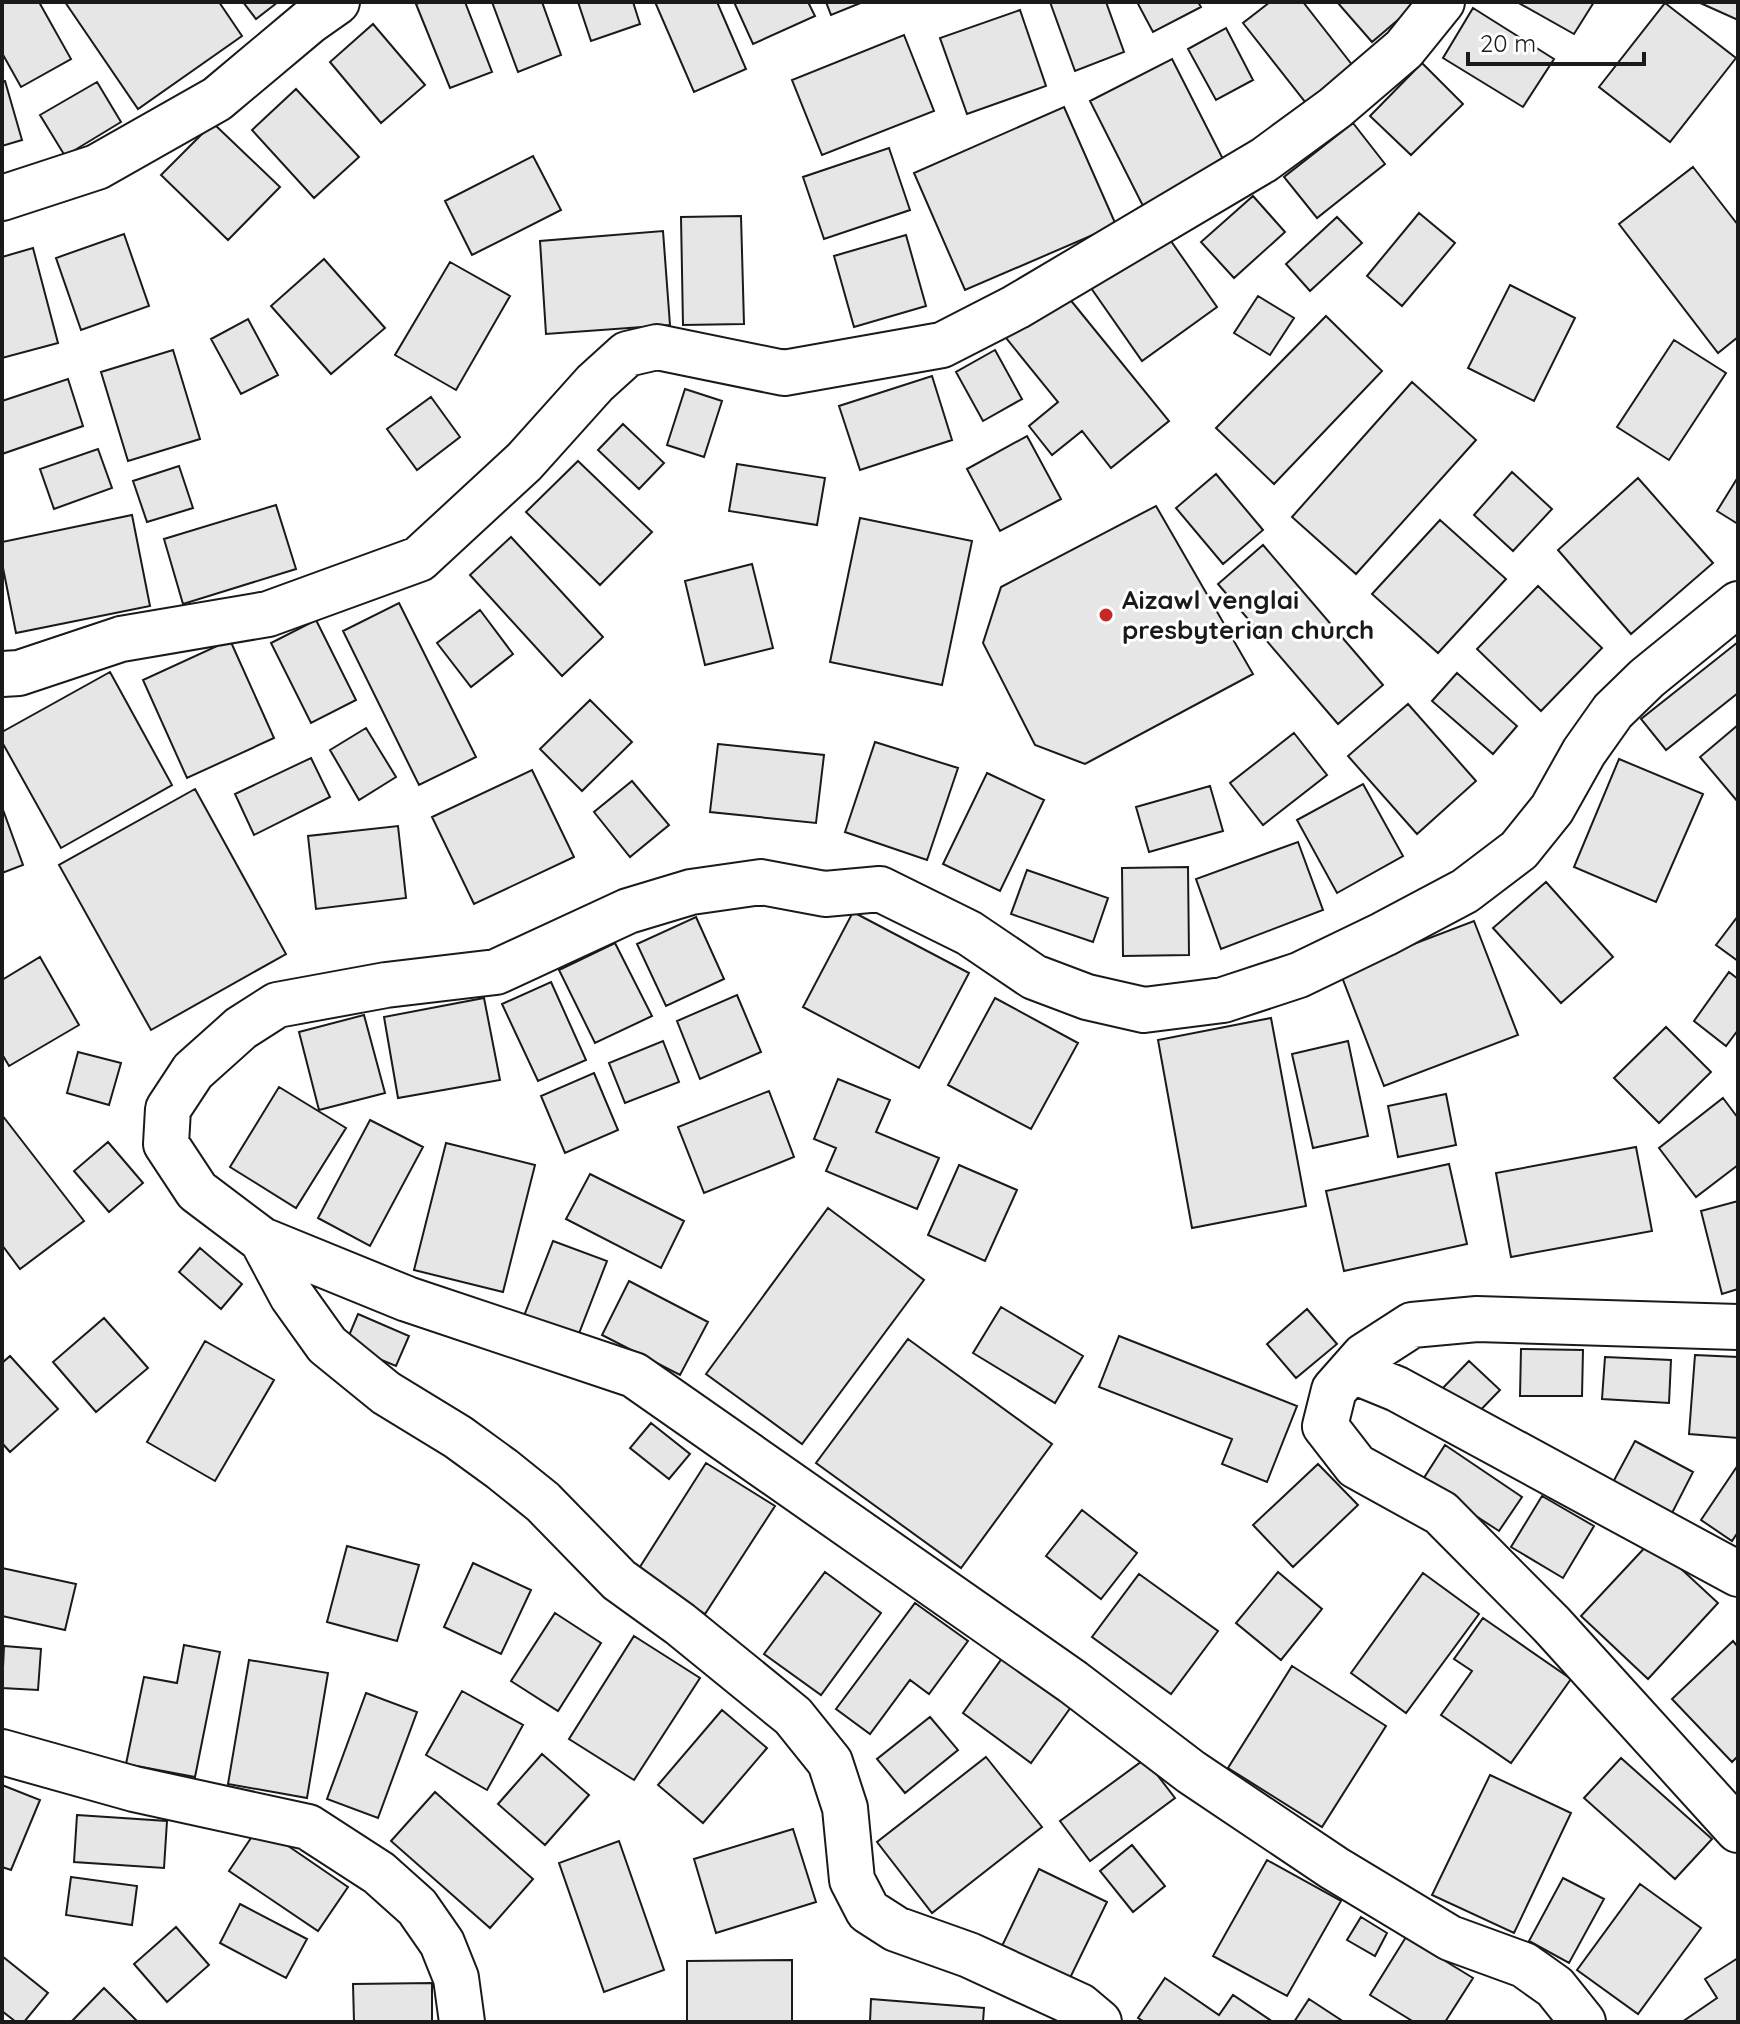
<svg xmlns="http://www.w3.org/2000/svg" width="1740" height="2024" font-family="Quicksand,sans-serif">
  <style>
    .building { fill: #e6e6e6; stroke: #1a1a1a; stroke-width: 2 }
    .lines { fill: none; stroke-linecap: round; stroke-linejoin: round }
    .minor-casing { stroke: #1a1a1a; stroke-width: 48 }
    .primary-casing { stroke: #1a1a1a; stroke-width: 48 }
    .minor { stroke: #fff; stroke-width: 44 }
    .primary { stroke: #fff; stroke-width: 44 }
    .poi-dot { fill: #c62828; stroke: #fff; stroke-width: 3 }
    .labels { text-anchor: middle; stroke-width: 6; stroke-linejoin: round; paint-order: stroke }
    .poi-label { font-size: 26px; font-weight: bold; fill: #1a1a1a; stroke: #fff; text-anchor: start }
  </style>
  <rect width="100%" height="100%" fill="#fff"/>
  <path class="building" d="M2 2H39L71 59 21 87 2 53Z
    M65 2H219L242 36 138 109Z
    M243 2H278L256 19Z
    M422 2H465L492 72 450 88 416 4Z
    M492 2H542L561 55 518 72Z
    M578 2H633L640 24 591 41Z
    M655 2H717L746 69 694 92Z
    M734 2H808L815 16 753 44Z
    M826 2H863L831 15Z
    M1050 2H1106L1124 52 1075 71Z
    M1137 2H1198L1201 7 1153 32Z
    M1270 2H1303L1353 66 1306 103 1243 23Z
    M1337 2H1419L1372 42Z
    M1517 2H1594L1574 34Z
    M1698 2H1738V20Z
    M1665 3 1736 58 1670 142 1599 87Z
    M1473 8 1554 59 1523 107 1443 58Z
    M1020 10 1046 86 967 114 940 38Z
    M373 24 425 85 381 123 330 62Z
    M1226 28 1253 80 1216 100 1188 49Z
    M904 35 934 111 822 155 792 80Z
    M1172 59 1226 165 1143 206 1090 101Z
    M1422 63 1463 104 1411 155 1370 116Z
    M5 81 22 140 2 146V82Z
    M97 82 121 122 65 156 40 115Z
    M296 89 359 157 314 198 252 130Z
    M1064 107 1116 225 965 290 914 173Z
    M213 123 280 187 228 240 161 175Z
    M1353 123 1385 164 1317 218 1284 177Z
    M889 148 910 210 824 239 803 177Z
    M533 156 561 210 472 255 445 201Z
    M1693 167 1738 225V337L1718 353 1619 224Z
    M1253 196 1285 232 1234 278 1201 242Z
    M1419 213 1455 243 1402 306 1367 276Z
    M741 216 744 324 683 325 681 217Z
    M1337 217 1362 243 1310 291 1286 264Z
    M663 231 670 325 546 334 540 241Z
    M124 234 149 306 81 330 56 258Z
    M1166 234 1217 307 1142 361 1091 288Z
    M906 235 926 306 854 327 834 256Z
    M33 248 58 343 2 358V257Z
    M324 259 385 328 331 374 271 306Z
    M450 262 510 296 456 390 395 355Z
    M1510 285 1575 318 1534 401 1468 368Z
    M1064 292 1169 421 1111 468 1082 431 1052 455 1029 426 1058 402 1006 338Z
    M1258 296 1294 318 1270 355 1234 333Z
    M1326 316 1382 371 1274 484 1216 428Z
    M248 319 278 375 241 394 211 339Z
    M1674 340 1726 373 1669 460 1617 427Z
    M173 350 200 439 128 461 101 372Z
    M995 350 1022 399 983 421 956 372Z
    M932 376 952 440 860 470 839 406Z
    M68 379 83 426 2 454V401Z
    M1412 382 1476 440 1356 574 1292 517Z
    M685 389 722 401 704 457 667 445Z
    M431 397 460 437 417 470 387 429Z
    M623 424 664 463 639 489 598 450Z
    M1027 436 1061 499 1000 531 967 469Z
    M98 449 112 488 54 509 40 469Z
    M578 461 652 532 600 585 526 512Z
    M737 464 825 478 817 525 729 511Z
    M179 466 193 508 147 522 133 481Z
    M1512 472 1552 509 1513 551 1474 515Z
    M1216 474 1263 530 1223 564 1176 508Z
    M1738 477V524L1717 511Z
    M1638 478 1713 563 1631 634 1558 550Z
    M276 505 296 569 183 604 164 539Z
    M1156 506 1253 674 1085 764 1035 745 983 643 1001 587Z
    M132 515 150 606 16 633 2 563V542Z
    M860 518 972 541 942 685 830 662Z
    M1440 520 1506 579 1438 653 1372 594Z
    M511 537 603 637 562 676 470 575Z
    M1263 545 1383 685 1338 724 1218 584Z
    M752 564 773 648 705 665 685 581Z
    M1538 586 1602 648 1541 711 1477 649Z
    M399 603 476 757 419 785 343 631Z
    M480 610 513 654 471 687 437 643Z
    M316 620 356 700 311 723 271 643Z
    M230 640 274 738 187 778 143 680Z
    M1738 642V693L1666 750 1641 719Z
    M110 672 172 785 61 848 2 742V732Z
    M1457 673 1517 726 1493 754 1432 701Z
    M590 700 632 742 582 791 540 749Z
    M1408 704 1476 781 1417 834 1348 756Z
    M1738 725V802L1700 757Z
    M366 728 396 777 359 800 330 750Z
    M1294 733 1327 775 1263 825 1230 783Z
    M875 742 958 768 927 860 845 832Z
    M718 744 824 755 816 823 710 812Z
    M311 758 330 797 254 835 235 794Z
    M1619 759 1703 794 1656 902 1574 867Z
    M532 770 574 857 474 904 432 817Z
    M987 773 1044 800 1000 891 943 864Z
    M632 781 669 825 630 857 594 812Z
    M1363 784 1403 856 1337 893 1297 820Z
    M1210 786 1223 831 1149 852 1136 807Z
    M195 789 286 954 151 1030 59 865Z
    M2 807 23 865 2 873Z
    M398 826 406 898 316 909 308 836Z
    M1298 842 1323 910 1221 949 1196 879Z
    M1188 867 1189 955 1123 956 1122 868Z
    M1027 870 1108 898 1093 942 1011 914Z
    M1546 882 1613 957 1561 1003 1493 928Z
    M853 912 969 973 919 1068 803 1007Z
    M1738 916V961L1716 945Z
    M696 917 724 979 666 1006 637 944Z
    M1474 921 1518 1035 1384 1086 1340 972Z
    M615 943 652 1016 595 1043 559 970Z
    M40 957 79 1025 9 1066 2 1054V980Z
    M1729 972 1738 979V1030L1726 1046 1694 1021Z
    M551 982 586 1060 538 1081 502 1004Z
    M737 995 761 1052 700 1079 677 1021Z
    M484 998 500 1080 398 1098 384 1017Z
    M995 998 1078 1043 1031 1129 948 1085Z
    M364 1015 385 1093 319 1110 299 1032Z
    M1271 1018 1306 1206 1192 1228 1158 1040Z
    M1666 1027 1711 1072 1659 1123 1614 1078Z
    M663 1041 679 1082 625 1103 609 1063Z
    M1348 1041 1368 1136 1313 1148 1292 1054Z
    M78 1052 121 1063 109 1105 67 1093Z
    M594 1073 618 1130 565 1153 541 1096Z
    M838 1079 890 1100 876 1132 939 1158 917 1209 826 1171 836 1148 814 1139Z
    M279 1087 346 1128 296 1208 230 1167Z
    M769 1091 794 1157 704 1193 678 1127Z
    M1446 1094 1456 1145 1398 1157 1388 1106Z
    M1723 1098 1738 1118V1165L1696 1197 1659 1148Z
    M2 1115 84 1221 20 1269 2 1245Z
    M370 1120 423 1147 370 1246 318 1218Z
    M108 1142 143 1183 109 1212 74 1171Z
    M446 1143 535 1165 503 1292 414 1270Z
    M1636 1147 1652 1231 1511 1257 1496 1173Z
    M1449 1164 1467 1244 1344 1271 1326 1191Z
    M959 1165 1017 1190 985 1261 928 1235Z
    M590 1174 684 1221 661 1268 566 1219Z
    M1738 1201V1289L1722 1294 1701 1211Z
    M828 1208 924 1280 802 1444 706 1374Z
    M553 1241 607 1261 578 1336 524 1316Z
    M200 1248 242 1284 221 1309 179 1272Z
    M629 1281 708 1322 680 1375 602 1335Z
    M1001 1307 1083 1356 1055 1403 973 1353Z
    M1307 1309 1337 1344 1296 1378 1267 1344Z
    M358 1314 409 1336 396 1366 345 1345Z
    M104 1318 148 1368 96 1412 53 1362Z
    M1119 1336 1297 1406 1267 1482 1222 1464 1232 1439 1099 1387Z
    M908 1339 1052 1444 961 1568 816 1463Z
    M205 1341 274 1380 215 1481 147 1442Z
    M1521 1349 1583 1350 1582 1396H1520Z
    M1695 1355 1738 1357V1438L1689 1434Z
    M10 1356 58 1409 10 1452 2 1443V1363Z
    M1605 1357 1671 1360 1669 1403 1602 1399Z
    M1469 1361 1500 1390 1469 1422 1439 1392Z
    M651 1423 690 1454 669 1479 630 1448Z
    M1635 1441 1693 1472 1671 1515 1612 1484Z
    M1445 1445 1522 1497 1499 1531 1422 1481Z
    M706 1463 775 1506 705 1614 638 1570Z
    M1318 1464 1358 1505 1293 1567 1253 1525Z
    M1738 1465V1532L1732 1541 1701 1520Z
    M1542 1496 1594 1526 1563 1578 1511 1547Z
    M1082 1510 1137 1553 1101 1599 1046 1556Z
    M1651 1541 1718 1603 1648 1679 1581 1616Z
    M347 1546 419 1565 397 1641 327 1622Z
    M473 1563 531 1590 501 1654 444 1627Z
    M2 1568 76 1584 65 1630 2 1616Z
    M825 1572 881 1613 821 1695 764 1654Z
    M1278 1572 1322 1609 1281 1660 1236 1623Z
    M1423 1573 1479 1614 1406 1713 1351 1673Z
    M1139 1574 1218 1631 1171 1694 1092 1637Z
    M915 1603 968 1641 929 1694 910 1680 870 1734 836 1709Z
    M555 1613 601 1643 558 1711 511 1681Z
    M1483 1618 1571 1679 1511 1763 1441 1715 1472 1671 1454 1659Z
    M634 1636 700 1678 634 1780 569 1739Z
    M1733 1641 1738 1647V1756L1732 1762 1672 1699Z
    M184 1645 220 1652 195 1777 126 1764 144 1677 177 1683Z
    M4 1646 41 1649 38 1690 2 1688Z
    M1003 1657 1071 1707 1031 1763 963 1713Z
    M249 1660 328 1673 307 1798 228 1784Z
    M1292 1666 1386 1726 1322 1827 1228 1768Z
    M462 1691 523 1725 487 1790 426 1755Z
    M366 1693 417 1712 378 1818 327 1799Z
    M722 1710 767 1748 703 1823 658 1785Z
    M930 1717 958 1750 905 1793 877 1759Z
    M542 1754 589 1795 545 1845 498 1804Z
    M986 1757 1042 1827 932 1913 877 1842Z
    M1621 1758 1712 1839 1675 1879 1584 1798Z
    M1145 1759 1175 1798 1090 1861 1060 1821Z
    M1490 1775 1571 1813 1514 1933 1432 1895Z
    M2 1785 40 1800 11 1870 2 1867Z
    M435 1792 533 1879 490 1928 391 1841Z
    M77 1815 167 1821 164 1868 74 1862Z
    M259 1826 348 1887 318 1931 229 1871Z
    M793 1829 816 1902 716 1933 694 1859Z
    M619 1841 664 1970 604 1992 559 1863Z
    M1132 1845 1165 1886 1133 1912 1100 1871Z
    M1267 1860 1341 1901 1287 1996 1213 1956Z
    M1039 1869 1107 1902 1070 1978 1002 1946Z
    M71 1877 137 1886 132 1925 66 1915Z
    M1563 1878 1604 1899 1569 1963 1529 1941Z
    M1640 1884 1701 1928 1638 2014 1577 1970Z
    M240 1904 307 1939 286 1978 220 1943Z
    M1361 1917 1387 1933 1375 1956 1347 1940Z
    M176 1927 209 1965 167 2002 134 1964Z
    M1406 1937 1473 1978 1445 2022H1414L1370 1995Z
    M2 1956 48 1993 24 2022H16L2 2011Z
    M1738 1958V2022H1682L1717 1998 1705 1979Z
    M792 1960V2022H687V1961Z
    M1165 1978 1219 2015 1233 1995 1273 2022H1145L1138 2018Z
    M432 1983V2022H354L353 1984Z
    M104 1988 138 2022H71Z
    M871 1999 984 2008 983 2022H870Z
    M1309 1999 1344 2022H1294Z"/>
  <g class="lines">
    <defs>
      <path id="minor" d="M2 674 19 673 121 639 268 614 419 559 524 462 595 383 627 354 657 347 784 373 942 345 1016 307 1264 160 1335 108 1404 49 1442 2
        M262 1240 292 1296 327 1345 386 1393 458 1437 502 1469 543 1502 619 1580 680 1624 793 1716 830 1762 845 1808 852 1880 868 1911 896 1929 969 1955 1080 2006 1099 2022
        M1738 1327 1477 1319 1412 1325 1364 1356 1334 1390 1325 1426 1356 1466 1441 1513 1552 1625 1738 1830
        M1353 1371 1397 1389 1738 1574
        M2 1752 134 1789 308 1827 379 1873 417 1907 442 1943 456 1978 462 2022
        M1583 2022 1555 1987 1524 1965 1450 1938 1334 1868 1191 1772 1073 1682 634 1375 407 1299 262 1240 197 1191 166 1144 168 1109 193 1071 241 1028 277 1005 386 985 496 972 628 911 691 892 761 882 825 894 880 889 969 933 1034 977 1087 997 1144 1010 1223 1000 1299 975 1384 934 1465 891 1519 850 1552 809 1584 752 1613 711 1647 678 1738 604"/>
      <path id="primary" d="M2 198 97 167 217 99 310 21 337 2"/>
    </defs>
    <use href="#minor" class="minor-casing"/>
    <use href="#primary" class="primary-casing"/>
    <use href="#minor" class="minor"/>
    <use href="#primary" class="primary"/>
  </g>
  <circle class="poi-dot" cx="1106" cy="615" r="8"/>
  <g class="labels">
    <g class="poi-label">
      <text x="1122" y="609">Aizawl venglai<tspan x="1122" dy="30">presbyterian church</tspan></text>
    </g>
  </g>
  <rect width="1740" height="2024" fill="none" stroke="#1a1a1a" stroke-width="8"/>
  <path d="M1468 52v12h176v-12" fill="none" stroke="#1a1a1a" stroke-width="4"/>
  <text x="1480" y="52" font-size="24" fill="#1a1a1a" stroke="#ffffff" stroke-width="6" paint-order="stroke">20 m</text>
</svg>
